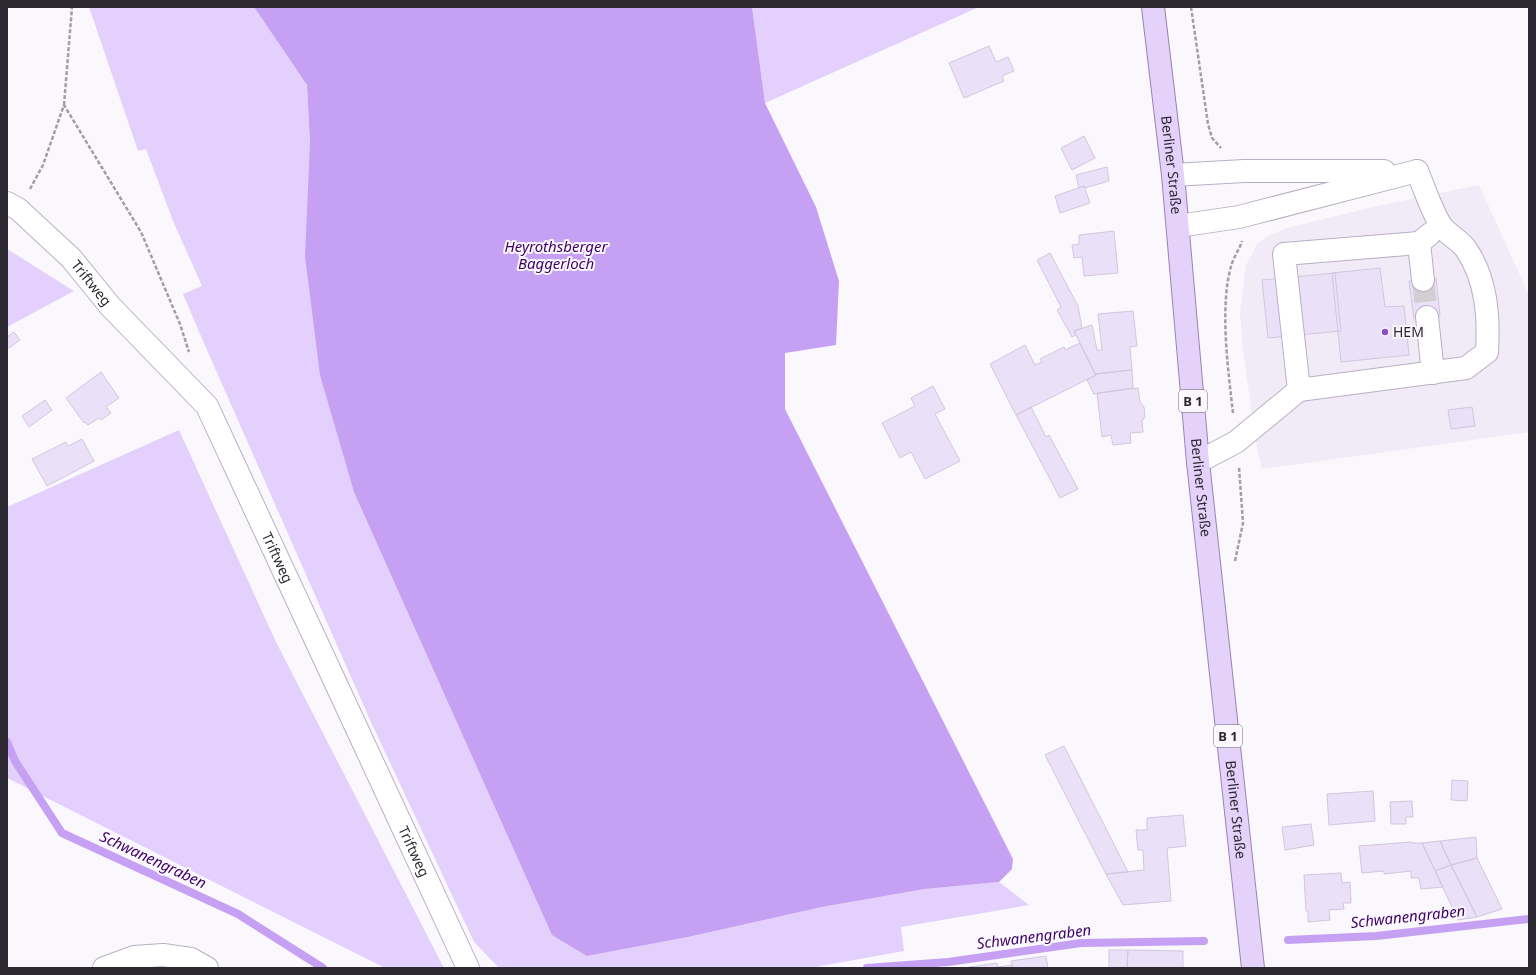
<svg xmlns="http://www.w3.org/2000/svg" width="1536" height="975" font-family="'Noto Sans',sans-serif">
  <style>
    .built { fill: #f0ebf7 }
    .green { fill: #e3d0fc }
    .water { fill: #c6a0f3 }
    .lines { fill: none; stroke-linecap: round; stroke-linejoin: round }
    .stream { stroke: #c6a0f3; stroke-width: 8 }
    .building { fill: #eae0f8; stroke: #d1c7de }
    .minor-tunnel { stroke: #d1ced4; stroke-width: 22; stroke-dasharray: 22 11; stroke-linecap: butt }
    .minor-casing { stroke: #b8afc5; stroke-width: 24 }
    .major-casing { stroke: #9883b2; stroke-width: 24 }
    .path { stroke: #a19ea5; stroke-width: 2.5; stroke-dasharray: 4 2; stroke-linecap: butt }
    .minor { stroke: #fff; stroke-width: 22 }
    .major { stroke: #e4d2fb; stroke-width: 22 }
    .poi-dot { fill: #8b4fc5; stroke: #faf8fd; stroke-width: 1.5 }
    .labels { text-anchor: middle; stroke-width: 4; stroke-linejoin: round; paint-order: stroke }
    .shield { fill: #faf8fd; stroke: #6a666e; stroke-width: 1 }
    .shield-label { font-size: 13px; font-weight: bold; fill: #2c2831 }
    .street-label { font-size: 14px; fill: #2c2831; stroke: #faf8fd }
    .poi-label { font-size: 14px; fill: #2c2831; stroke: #faf8fd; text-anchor: start }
    .water-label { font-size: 15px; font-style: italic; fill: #3d0065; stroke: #faf8fd }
  </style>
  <rect width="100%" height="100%" fill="#faf8fd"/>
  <path class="built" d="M1479 185 1529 295V432L1262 469 1257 448 1243 351 1240 313 1246 265 1257 244 1270 235 1287 228 1377 206Z"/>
  <path class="green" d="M89 7H254L307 85 310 143 587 956 688 937 822 907 925 889 999 882 1029 905 901 927 904 951 810 968H499L474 942 370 720 200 334 183 294 202 286 173 221 146 149 138 151Z
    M752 7H979L765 103Z
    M7 249 74 291 7 327Z
    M179 430 276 642 444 968H385L7 778V507Z"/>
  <path class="water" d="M254 7H752L765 103 816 207 839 281 836 345 785 353V409L1013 859 1012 869 999 882 925 889 822 907 688 937 587 956 552 935 354 492 320 375 305 256 310 143 307 85Z"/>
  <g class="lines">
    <path class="stream" d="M7 742 15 761 62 833 238 914 323 968
      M1288 940 1376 936 1529 919
      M867 968 948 962 1081 943 1204 941"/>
  </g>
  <path class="building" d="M989 46 996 62 1008 57 1014 71 1002 76 1004 81 964 98 949 63Z
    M1084 136 1095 158 1072 170 1061 148Z
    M1107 167 1109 181 1085 188 1084 186 1079 188 1076 175Z
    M1084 186 1090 203 1060 213 1055 196Z
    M1114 231 1118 273 1084 276 1082 257 1074 258 1072 245 1079 244V235Z
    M1050 253 1078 306 1082 328 1074 331 1076 335 1072 337 1057 310 1061 307 1037 260Z
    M1380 268 1385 307 1404 306 1409 355 1341 362 1332 273Z
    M1335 273 1341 331 1268 338 1262 280Z
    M1436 278 1440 316 1414 319 1409 281Z
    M1133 311 1137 346 1130 347 1132 370 1095 374 1074 331 1092 325 1097 350H1102L1098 314Z
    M14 332 20 340 9 348 7 346V337Z
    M1080 343 1096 375 1016 415 990 364 1025 345 1035 365 1042 362 1040 359 1064 347 1065 350Z
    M1132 370 1133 388 1094 394 1087 380 1096 375 1095 374Z
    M101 372 119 398 106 407 111 413 101 420 99 418 88 425 85 422 84 423 66 398Z
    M933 386 945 409 935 414 960 461 925 479 911 452 900 458 882 423 915 406 911 398Z
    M1138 388 1140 402 1144 407 1145 417 1142 421 1143 432 1130 433 1131 443 1113 445 1111 435 1102 437 1097 393Z
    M45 400 52 410 29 427 22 416Z
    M1031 407 1046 437 1049 435 1078 489 1060 498 1016 415Z
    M1472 407 1475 426 1451 429 1448 410Z
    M82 439 94 461 47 486 32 459 66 442 68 446Z
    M1064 746 1128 872 1106 874 1045 755Z
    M1452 780 1468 781 1467 801 1451 800Z
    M1373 791 1375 821 1329 825 1327 794Z
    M1412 801 1413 817H1406V824H1391L1390 802Z
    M1183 815 1186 846 1167 848 1171 901 1123 905 1106 874 1144 870 1143 850H1138L1136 830H1147V818Z
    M1311 824 1314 845 1285 850 1282 827Z
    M1476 837 1477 858 1451 865 1440 841Z
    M1440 841 1451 865 1435 871 1422 843Z
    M1411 842 1412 843H1422L1443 887 1421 889 1419 878H1411V871L1384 874V871L1362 873 1359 846Z
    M1477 858 1502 909 1477 917 1451 865Z
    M1451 865 1477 917 1458 920 1435 871Z
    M1341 873 1342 883 1350 882 1351 903H1343L1344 909 1329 910 1330 920 1308 922V911H1306L1304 875Z
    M1109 950H1128L1127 968H1109Z
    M1128 950 1183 951V968H1127Z
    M1046 956 1048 968H1013L1011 961Z
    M997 963 998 968H969V967Z
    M1012 965 1013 968H998V967Z"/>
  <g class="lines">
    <path class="minor-tunnel" d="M1423 280 1427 317"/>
    <defs>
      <g id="minor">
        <path d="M1417 171C1424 187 1431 209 1440 224 1446 234 1460 240 1466 249 1487 280 1489 317 1487 352L1466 368 1299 390 1284 254 1419 243"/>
        <path d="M1173 175 1244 171H1384"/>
        <path id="s1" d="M7 203 18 209 71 258 110 306 207 406 468 968"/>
        <path d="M1178 226 1239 217 1417 171"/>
        <path d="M1423 280 1419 243 1430 234"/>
        <path d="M1427 317 1433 373"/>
        <path d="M1198 462 1236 442 1299 390"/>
        <path d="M104 968 134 957 163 955 191 959 207 968"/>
      </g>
      <g id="major">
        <path id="s2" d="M1153 7 1173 175 1198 462 1253 968"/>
      </g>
    </defs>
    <use href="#minor" class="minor-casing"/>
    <use href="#major" class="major-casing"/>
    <path class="path" d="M1191 7 1208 124 1212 138 1221 148
      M64 105 72 7
      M30 189 43 165 64 105 141 232 180 324 189 352
      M1233 413C1228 369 1219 304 1232 263 1235 255 1240 248 1242 241
      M1235 561 1243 523 1239 467"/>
    <use href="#minor" class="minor"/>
    <use href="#major" class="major"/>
  </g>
  <circle class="poi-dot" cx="1385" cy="332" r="4"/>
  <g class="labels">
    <g class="shield">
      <rect x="1179" y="390" width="28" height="22" rx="3"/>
      <rect x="1214" y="725" width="28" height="22" rx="3"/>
    </g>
    <g class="shield-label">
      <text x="1193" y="406">B 1</text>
      <text x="1228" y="741">B 1</text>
    </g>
    <g class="street-label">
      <text dy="5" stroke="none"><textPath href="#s2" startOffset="159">Berliner Straße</textPath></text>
      <text dy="5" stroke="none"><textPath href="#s1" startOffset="117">Triftweg</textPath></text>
      <text dy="5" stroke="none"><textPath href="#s2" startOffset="483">Berliner Straße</textPath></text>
      <text dy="5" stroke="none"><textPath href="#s1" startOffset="453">Triftweg</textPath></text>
      <text dy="5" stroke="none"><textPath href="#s2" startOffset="807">Berliner Straße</textPath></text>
      <text dy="5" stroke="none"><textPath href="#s1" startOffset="777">Triftweg</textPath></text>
    </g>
    <g class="poi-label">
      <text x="1393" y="337">HEM</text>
    </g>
    <g class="water-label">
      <text x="556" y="252">Heyrothsberger<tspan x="556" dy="17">Baggerloch</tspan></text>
      <text transform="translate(153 860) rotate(25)" y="5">Schwanengraben</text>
      <text transform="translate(1408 917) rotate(-6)" y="5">Schwanengraben</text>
      <text transform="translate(1034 937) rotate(-7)" y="5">Schwanengraben</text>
    </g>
  </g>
  <rect width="1536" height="975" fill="none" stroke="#2c2831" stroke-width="16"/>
</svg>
